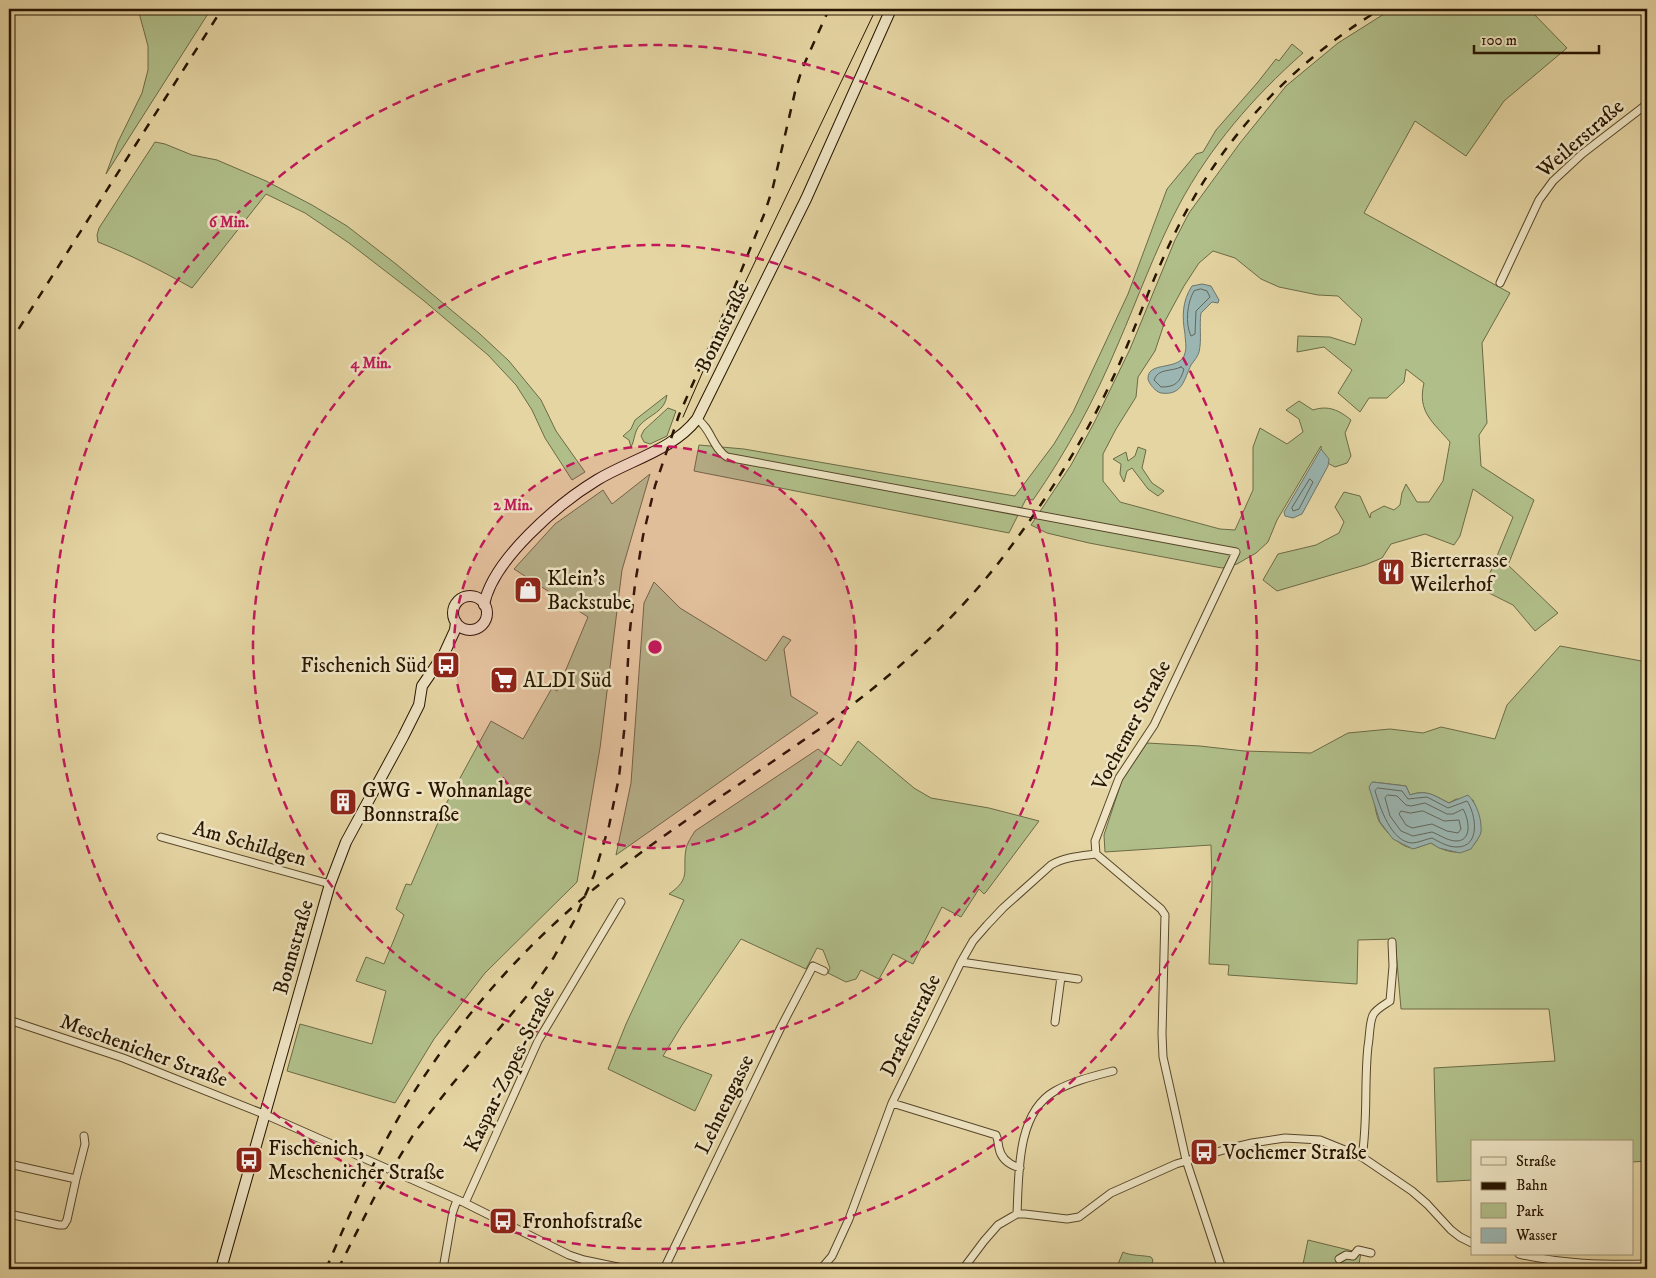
<svg xmlns="http://www.w3.org/2000/svg" width="1656" height="1278" font-family="'IM FELL DW Pica',serif">
  <style>
    .green { fill: #b0be89; stroke: #6c6a45; fill-rule: evenodd }
    .water { fill: #9bb6b2; stroke: #6d766b }
    .lines { fill: none; stroke-linecap: round; stroke-linejoin: round }
    .shore { stroke: #62665a; stroke-width: 1 }
    .street-casing { stroke: #57462a; stroke-width: 9 }
    .secondary-casing { stroke: #281601; stroke-width: 12 }
    .street { stroke: #eee4c3; stroke-width: 7 }
    .secondary { stroke: #eee4c3; stroke-width: 10 }
    .tram { stroke: #281601; stroke-width: 1 }
    .rail { stroke: #281601; stroke-width: 2.5; stroke-dasharray: 9 9; stroke-linecap: butt }
    .ring { fill: none; stroke: #c2185b; stroke-width: 2.5; stroke-dasharray: 9 6 }
    .labels { text-anchor: middle; stroke-width: 5; stroke-linejoin: round; paint-order: stroke }
    .street-label { font-size: 21px; fill: #281601; stroke: #eee4c3 }
    .poi-label { font-size: 21px; fill: #281601; stroke: #eee4c3; text-anchor: start }
    .centre { fill: #c2185b; stroke: #eee4c3; stroke-width: 2.5 }
    .ring-label { font-size: 15px; text-anchor: middle; font-weight: bold; fill: #c2185b; stroke: #eee4c3; stroke-width: 5; stroke-linejoin: round; paint-order: stroke }
  </style>
  <rect width="100%" height="100%" fill="#e5d5a3"/>
  <filter id="stains"><feTurbulence type="fractalNoise" baseFrequency=".004" numOctaves="4"/><feColorMatrix values="0 0 0 0 .2 0 0 0 0 .09 0 0 0 0 .02 0 0 0 .5 -.17"/></filter>
  <radialGradient id="worn" r=".72"><stop offset=".6" stop-color="#630" stop-opacity="0"/><stop offset="1" stop-color="#630" stop-opacity=".3"/></radialGradient>
  <path class="green" d="M138 9H211L106 174 118 142 142 93 148 70V46Z
    M1392 9H1529L1567 48 1504 101 1466 156 1415 121 1364 213 1510 293 1482 343 1487 423 1479 435 1481 466 1534 500 1508 565 1558 613 1535 631 1513 605 1483 590 1513 517 1473 489 1460 536 1454 545 1425 534 1391 544 1382 558 1365 565 1277 591 1263 580 1278 554 1316 545 1339 533 1344 522 1335 507 1344 492 1360 496 1370 518 1371 513 1384 506 1394 510 1400 505 1402 493 1406 484 1417 502H1429L1443 481 1450 442C1433 422 1417 412 1424 383L1406 369 1404 382 1387 398H1369L1360 412 1338 393 1352 370 1324 347 1297 352 1298 336 1330 337 1355 345 1362 319 1338 296 1318 295 1279 287 1261 279 1235 258 1213 251 1199 263 1184 286 1165 321 1155 351 1138 377 1136 397 1116 429 1103 454V481L1120 502 1220 529 1235 530 1253 490V447L1260 428 1287 444 1303 432 1299 419 1286 410 1299 401 1313 410C1328 405 1339 410 1351 420L1345 433 1351 456 1347 463 1335 467 1322 460 1321 446 1277 520 1268 542 1256 553 1237 564 1222 568 1089 543 1047 533 1031 525 1071 465 1094 423 1130 349 1175 240 1189 213 1240 143 1286 86 1338 43Z
    M1292 44 1303 53C1253 97 1210 147 1179 205 1155 250 1138 298 1118 344 1095 399 1067 451 1033 500L1026 499 1009 533 694 471 699 445 744 449 1015 496 1054 444 1073 412 1128 294 1167 189 1196 154 1203 152 1216 130 1258 82 1276 59 1279 61Z
    M155 142 165 144 192 155 217 160 266 181 312 205 347 226 396 264 480 334 509 361 541 400 556 431 585 472 572 480 545 438 532 410 516 385 488 355 423 300 349 243 305 213 266 194 192 288C162 271 131 255 98 242L97 235 99 228Z
    M667 395C665 412 650 414 640 425 634 431 635 440 631 447L629 440 623 436 631 429 635 420Z
    M668 408 676 411 667 436 650 444 644 442 641 436 644 430Z
    M1138 447 1146 450 1142 468 1152 483 1164 491 1158 496 1148 489 1132 468 1127 471 1124 482 1120 474 1121 464 1113 459 1126 452 1128 461 1135 456Z
    M650 474 622 570 600 748 577 882 485 973 434 1039 395 1103 287 1071 300 1024 372 1044 386 991 356 981 366 957 384 964 404 915 396 909 406 884 411 885 447 802 491 721 523 739 552 688 557 691 588 617 514 569 555 524 603 490 612 504Z
    M654 582 680 608 766 661 783 636 791 640 784 649 791 696 818 713 616 855 631 783 644 603Z
    M1560 646 1647 662V1161L1632 1162V1142H1472V1180L1437 1182 1434 1068 1555 1061 1549 1009H1401L1395 939 1358 940 1357 984 1228 975 1229 965 1209 964 1212 883 1211 845 1105 852 1104 835 1122 780 1147 743 1200 746 1244 751 1311 753 1348 733 1390 729 1423 733 1441 727 1495 739 1507 705ZM1373 782 1406 786 1410 795C1426 789 1435 796 1449 803L1456 799 1473 800C1476 809 1483 824 1480 834 1471 858 1449 855 1431 843 1425 844 1417 849 1412 848 1400 847 1385 831 1379 821 1374 810 1374 794 1373 782Z
    M858 741 914 788 931 798 989 808 1039 821 986 892 984 894 979 889 961 917 942 907 913 964 893 954 879 979 861 970 856 979 846 982 828 973 830 968 823 950 817 948 806 969 741 939 682 1025 663 1056 712 1075 695 1111 608 1069 626 1024 684 900 669 894C692 878 682 871 686 849 687 843 692 836 695 831L818 749 841 766Z
    M1308 1240 1361 1253 1358 1269H1302Z
    M1123 1252C1130 1256 1143 1255 1151 1257L1153 1260 1150 1269H1116Z"/>
  <path class="water" d="M1202 284 1211 286 1219 300 1218 303 1212 302 1201 313C1199 325 1202 340 1199 352 1198 356 1194 361 1191 365 1184 379 1183 396 1161 393 1156 392 1149 384 1148 379 1147 360 1181 372 1185 353 1187 347 1185 340 1185 334 1182 317 1182 301 1192 286Z
    M1321 449 1329 459 1328 466 1302 514 1293 518 1285 516 1284 512Z
    M1372 782 1406 786 1410 795C1428 789 1434 796 1449 803L1468 795C1477 804 1482 819 1481 832 1480 837 1474 844 1471 849L1460 853 1439 848 1431 843 1413 849 1393 839 1380 822 1369 787Z"/>
  <g class="lines">
    <path class="shore" d="M1201 289 1207 291 1210 297 1196 311 1195 334 1191 336C1185 324 1187 302 1194 291Z
      M1181 367 1184 369C1180 383 1175 387 1161 387L1154 380C1158 368 1171 372 1181 367Z
      M1310 479 1313 482 1299 509 1293 511 1292 508Z
      M1378 788 1402 791 1408 799 1427 797 1448 808 1467 801C1476 814 1481 847 1457 847 1447 847 1440 842 1432 838 1426 839 1418 843 1412 843 1391 842 1380 807 1375 791Z
      M1388 795 1397 796 1406 805 1411 806 1425 803 1447 814H1453L1463 809C1469 819 1473 842 1455 841 1446 840 1440 835 1432 832L1413 836 1401 831 1390 816 1385 798Z
      M1423 811 1444 821 1459 820 1461 829 1458 833 1447 831 1432 824 1412 828 1406 825 1399 814 1401 811 1410 813Z"/>
    <defs>
      <path id="street" d="M1500 283 1539 200 1553 181 1582 154 1647 104
        M697 419C711 428 713 449 727 457L1236 552 1154 725 1119 778 1095 841 1096 854 1161 909 1165 915 1162 1034 1163 1057 1186 1160 1222 1269
        M161 837 330 884
        M961 962 1078 979
        M9 1020 123 1058 266 1115 465 1203 569 1255 584 1260 627 1269
        M1055 1022 1061 977
        M892 1103 996 1135C998 1139 998 1143 999 1148 1001 1159 1010 1165 1020 1168
        M1362 1157C1368 1120 1364 1083 1368 1046 1370 1036 1369 1024 1373 1015 1376 1009 1384 1005 1390 1001L1393 966 1392 942
        M9 1164 76 1179 67 1220 64 1225H59L9 1214
        M76 1179 85 1144 84 1136
        M465 1203 538 1041 621 902
        M1017 1214C1019 1175 1016 1113 1055 1091 1073 1081 1094 1076 1113 1071
        M1519 1254C1562 1264 1604 1265 1647 1264
        M1339 1259 1346 1255 1353 1256 1358 1250 1371 1253
        M443 1269 453 1211 457 1200
        M664 1269 781 1027 813 966 824 971
        M821 1269 832 1256 849 1219 892 1103 961 962 973 941 987 925 1003 908 1051 865C1064 857 1080 856 1096 854
        M963 1269 984 1241 998 1225 1017 1214H1025L1067 1219 1079 1217 1111 1193 1176 1164 1227 1149 1252 1143 1285 1138 1320 1140 1362 1157 1412 1191 1427 1204 1451 1230 1460 1237 1472 1243"/>
      <path id="secondary" d="M453 613a17 17 0 1 1 34 0a17 17 0 1 1-34 0Z
        M484 605C492 560 559 503 597 480 630 460 673 450 697 419L806 199 891 9
        M221 1269 330 884 346 842 403 737 419 705 422 686 444 654 455 630 456 622"/>
    </defs>
    <use href="#street" class="street-casing"/>
    <use href="#secondary" class="secondary-casing"/>
    <use href="#street" class="street"/>
    <use href="#secondary" class="secondary"/>
    <path class="tram" d="M683 417 707 362 876 9"/>
    <path class="rail" d="M9 344 222 9
      M326 1269C349 1215 373 1161 403 1110 453 1026 520 950 595 888 663 833 737 787 808 737 879 688 947 629 1000 561 1043 505 1081 446 1111 382 1134 334 1150 283 1174 235 1220 140 1291 63 1381 9
      M338 1269 374 1198 415 1132 449 1088 526 997 554 957 574 921 594 875 609 826 619 777 625 723 629 639 635 584 643 536 655 486 679 415 725 311 765 212 773 187 795 92 802 69 829 9"/>
  </g>
  <circle cx="655" cy="647" r="201" fill="#c2185b" fill-opacity=".12"/>
  <g class="ring">
    <circle cx="655" cy="647" r="201"/>
    <circle cx="655" cy="647" r="402"/>
    <circle cx="655" cy="647" r="602"/>
  </g>
  <defs>
    <symbol id="restaurant-square" viewBox="-11 -11 22 22"><rect x="-9" y="-9" width="18" height="18" rx="4" fill="#8f2418" stroke="#eee4c3"/><path d="M-5-6h1v4h1v-4h1v4h1v-4h1v5L-1.5 .5V6h-2V.5L-5-1ZM5-6V6H3V1.5H1.5Q1.5-4 5-6Z" fill="#fff"/></symbol>
    <symbol id="shop-square" viewBox="-11 -11 22 22"><rect x="-9" y="-9" width="18" height="18" rx="4" fill="#8f2418" stroke="#eee4c3"/><path d="M-5-2.5h2.3a2.7 3.5 0 0 1 5.4 0H5L5.5 6h-11ZM-1.5-2.5h3a1.5 2.3 0 0 0-3 0Z" fill="#fff"/></symbol>
    <symbol id="bus-square" viewBox="-11 -11 22 22"><rect x="-9" y="-9" width="18" height="18" rx="4" fill="#8f2418" stroke="#eee4c3"/><path d="M-5-6H5V4H4V6H2V4H-2V6H-4V4H-5ZM-3.5-4V0h7V-4ZM-3.5 1.2v1.5H-2V1.2ZM2 1.2v1.5H3.5V1.2Z" fill="#fff"/></symbol>
    <symbol id="supermarket-square" viewBox="-11 -11 22 22"><rect x="-9" y="-9" width="18" height="18" rx="4" fill="#8f2418" stroke="#eee4c3"/><path d="M-6-5.5h2.5l.6 2H6L4.5 2H-2.5L-4.4-4H-6ZM-1.5 3.2a1.3 1.3 0 1 0 .1 0ZM3 3.2a1.3 1.3 0 1 0 .1 0Z" fill="#fff"/></symbol>
    <symbol id="building-square" viewBox="-11 -11 22 22"><rect x="-9" y="-9" width="18" height="18" rx="4" fill="#8f2418" stroke="#eee4c3"/><path d="M-4-6H4V6H1V3H-1V6H-4ZM-2.5-4.3h1.7v1.8h-1.7ZM.8-4.3h1.7v1.8H.8ZM-2.5-1h1.7V.8h-1.7ZM.8-1h1.7V.8H.8Z" fill="#fff"/></symbol>
  </defs>
  <g fill-rule="evenodd">
    <use href="#restaurant-square" x="1375" y="556" width="32" height="32"/>
    <use href="#shop-square" x="512" y="574" width="32" height="32"/>
    <use href="#bus-square" x="430" y="649" width="32" height="32"/>
    <use href="#supermarket-square" x="488" y="664" width="32" height="32"/>
    <use href="#building-square" x="327" y="786" width="32" height="32"/>
    <use href="#bus-square" x="1188" y="1136" width="32" height="32"/>
    <use href="#bus-square" x="233" y="1144" width="32" height="32"/>
    <use href="#bus-square" x="487" y="1205" width="32" height="32"/>
  </g>
  <g class="labels">
    <g class="street-label">
      <text transform="translate(1580 138) rotate(-41)" y="7">Weilerstraße</text>
      <text transform="translate(722 327) rotate(-64)" y="7">Bonnstraße</text>
      <text transform="translate(1131 725) rotate(-62)" y="7">Vochemer Straße</text>
      <text transform="translate(250 843) rotate(16)" y="7">Am Schildgen</text>
      <text transform="translate(293 947) rotate(-74)" y="7">Bonnstraße</text>
      <text transform="translate(910 1025) rotate(-64)" y="7">Drafenstraße</text>
      <text transform="translate(144 1050) rotate(20)" y="7">Meschenicher Straße</text>
      <text transform="translate(509 1069) rotate(-64)" y="7">Kaspar-Zopes-Straße</text>
      <text transform="translate(724 1104) rotate(-64)" y="7">Lehnengasse</text>
    </g>
    <g class="poi-label">
      <text x="1410" y="567">Bierterrasse<tspan x="1410" dy="24">Weilerhof</tspan></text>
      <text x="547" y="585">Klein's<tspan x="547" dy="24">Backstube</tspan></text>
      <text x="427" y="672" text-anchor="end">Fischenich Süd</text>
      <text x="523" y="687">ALDI Süd</text>
      <text x="362" y="797">GWG - Wohnanlage<tspan x="362" dy="24">Bonnstraße</tspan></text>
      <text x="268" y="1155">Fischenich,<tspan x="268" dy="24">Meschenicher Straße</tspan></text>
      <text x="1223" y="1159">Vochemer Straße</text>
      <text x="522" y="1228">Fronhofstraße</text>
    </g>
  </g>
  <circle cx="655" cy="647" r="8" class="centre"/>
  <g class="ring-label">
    <text x="229" y="227">6 Min.</text>
    <text x="371" y="368">4 Min.</text>
    <text x="513" y="510">2 Min.</text>
  </g>
  <rect width="1656" height="1278" fill="none" stroke="#e5d5a3" stroke-width="30"/>
  <rect x="10" y="10" width="1636" height="1258" fill="none" stroke="#281601" stroke-width="2.5"/>
  <rect x="15" y="15" width="1626" height="1248" fill="none" stroke="#281601"/>
  <rect x="1471" y="1140" width="162" height="115" fill="#eee4c3" stroke="#9f9275"/>
  <rect x="1481" y="1157" width="25" height="8" fill="#eee4c3" stroke="#9f9275"/>
  <text x="1516" y="1166" font-size="15" fill="#281601">Straße</text>
  <rect x="1481" y="1182" width="25" height="8" fill="#281601" stroke="#9f9275"/>
  <text x="1516" y="1190" font-size="15" fill="#281601">Bahn</text>
  <rect x="1481" y="1203" width="25" height="15" fill="#b0be89" stroke="#9f9275"/>
  <text x="1516" y="1216" font-size="15" fill="#281601">Park</text>
  <rect x="1481" y="1228" width="25" height="15" fill="#9bb6b2" stroke="#9f9275"/>
  <text x="1516" y="1240" font-size="15" fill="#281601">Wasser</text>
  <path d="M1474 45v8h125v-8" fill="none" stroke="#281601" stroke-width="2.5"/>
  <text x="1481" y="45" font-size="15" fill="#281601" stroke="#eee4c3" stroke-width="4" paint-order="stroke">100 m</text>
  <rect width="100%" height="100%" filter="url(#stains)"/>
  <rect width="100%" height="100%" fill="url(#worn)"/>
</svg>
